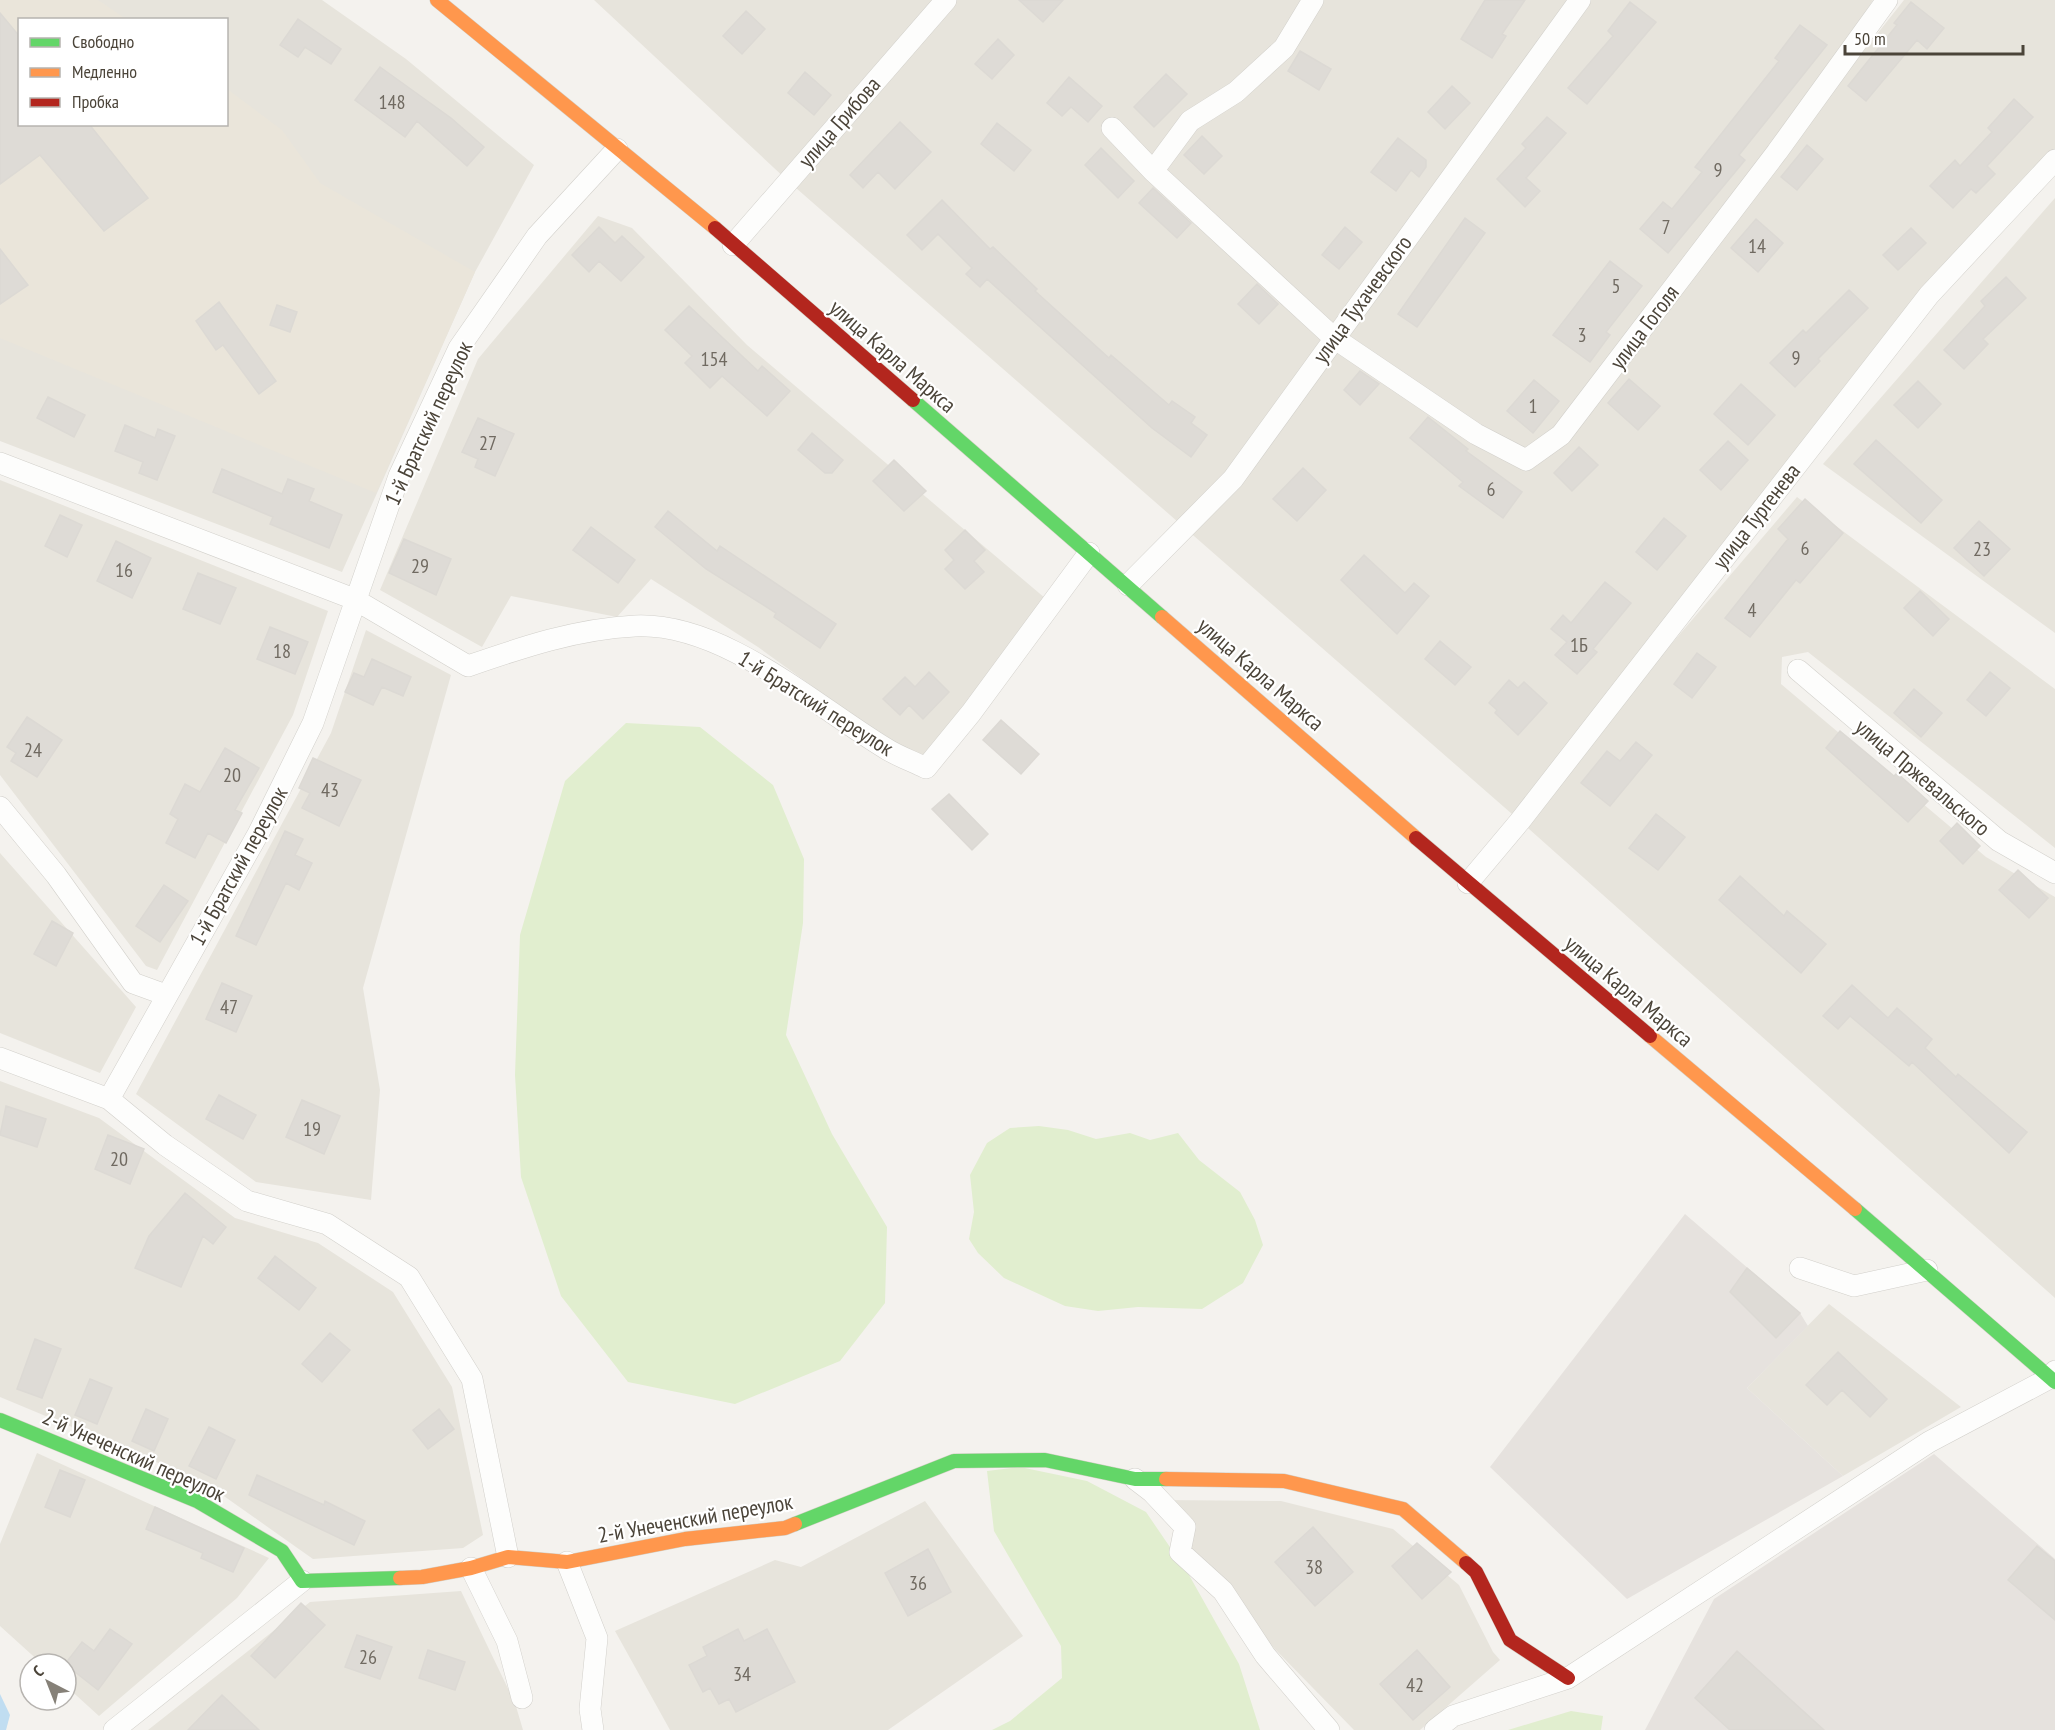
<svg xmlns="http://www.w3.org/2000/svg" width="2055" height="1730" font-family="'PT Sans Narrow',sans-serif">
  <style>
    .residential { fill: #e7e4dc; fill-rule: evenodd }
    .industrial { fill: #e6e2de }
    .education { fill: #eae5da }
    .green { fill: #e1eecf }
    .water { fill: #c0ddf1 }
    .building { fill: #dedbd6; stroke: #dcd9d4; stroke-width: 1.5 }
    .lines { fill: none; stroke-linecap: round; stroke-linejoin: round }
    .street-casing { stroke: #d2d0cb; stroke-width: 22 }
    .fast-casing { stroke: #d3cfc5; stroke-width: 15 }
    .slow-casing { stroke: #d3cfc5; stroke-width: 15 }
    .jam-casing { stroke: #d3cfc5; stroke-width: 15 }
    .street { stroke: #fdfdfc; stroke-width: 21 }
    .fast { stroke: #63d668; stroke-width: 14 }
    .slow { stroke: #ff974d; stroke-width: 14 }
    .jam { stroke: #b3261e; stroke-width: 14 }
    .labels { text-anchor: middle; stroke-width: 4.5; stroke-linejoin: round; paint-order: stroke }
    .number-label { font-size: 20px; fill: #706a61 }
    .street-label { font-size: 22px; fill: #4b4439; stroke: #fff }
  </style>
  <rect width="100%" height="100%" fill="#f4f2ee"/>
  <path class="residential" d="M0 0H322L406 59 534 165 475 272 342 572 0 441ZM20 20H226V124H20Z
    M594 0H1873L1777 152 1598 387 1904 0H2055V160L1929 295 1533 806 1797 497 2055 689V848L1808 652 1782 657 1781 684 1986 857 2055 897V1298L1520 821 788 181Z
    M2055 198V633L1823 464Z
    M598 216 632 228 747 345 1052 604 926 768 758 647 651 579 617 617 511 596 482 647 380 590 478 359Z
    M0 480 328 611 293 715 157 970 146 966 0 775Z
    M366 630 451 675 363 988 380 1090 371 1200 256 1182 136 1094 331 733Z
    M0 853 136 1007 100 1073 0 1033Z
    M0 1081 99 1118 235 1218 318 1243 393 1292 452 1387 483 1535 463 1548 313 1559 204 1482 0 1397Z
    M1829 1304 1961 1407 1843 1476 1747 1388Z
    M37 1453 269 1558 237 1598 99 1716 66 1686V1664H42L0 1626V1544Z
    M1163 1500 1281 1501 1393 1529 1459 1585 1493 1652 1500 1660 1420 1730H1354L1180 1552 1185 1527Z
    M925 1501 1023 1636 888 1730H670L615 1631 775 1560 801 1567Z
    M461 1591 515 1703 523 1730H148L310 1602Z"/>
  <path class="industrial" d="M1685 1214 1800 1313 1808 1326 1747 1388 1843 1476 1627 1599 1490 1467Z
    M1934 1454 2055 1559V1730H1645L1714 1599Z"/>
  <path class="education" d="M0 0H98L126 19 20 20V124H226L227 89 282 130 320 183 475 272 376 493 0 338Z"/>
  <path class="green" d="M626 723 700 727 773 785 804 859 803 923 786 1035 832 1134 887 1227 885 1303 840 1361 735 1404 628 1382 561 1296 521 1177 515 1075 520 935 565 781Z
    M1039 1126 1068 1130 1096 1139 1130 1133 1150 1140 1178 1133 1199 1160 1240 1192 1255 1220 1263 1245 1243 1283 1202 1309 1138 1307 1098 1311 1065 1306 1004 1278 978 1253 969 1239 974 1212 970 1175 987 1143 1010 1128Z
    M1020 1467 1087 1481 1146 1512 1189 1575 1239 1664 1260 1730H992L1010 1721 1062 1678 1061 1646 994 1531 987 1471Z
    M1571 1711 1603 1716 1601 1730H1508Z"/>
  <path class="water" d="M0 1694 10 1715 6 1730H0Z"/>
  <path class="building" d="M1019 0H1063L1043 22Z
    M1485 0H1525L1502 34 1506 36 1492 58 1461 39Z
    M1630 2 1656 22 1587 104 1568 88 1613 36 1608 31Z
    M1911 2 1944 28 1927 49 1917 40 1866 101 1848 86 1897 25 1894 23Z
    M746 11 765 29 742 54 723 36Z
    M0 13 20 37V124H89L148 198 104 231 40 155 0 184Z
    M298 19 341 49 331 64 305 47 298 57 280 45Z
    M1800 25 1827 45 1739 155 1745 160 1668 253 1640 229 1663 202 1672 209 1702 172 1695 167 1779 61 1775 58Z
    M998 39 1014 55 992 79 975 64Z
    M1300 51 1331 69 1319 90 1288 71Z
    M380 67 451 118 484 147 467 166 417 121 405 137 355 100Z
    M805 72 831 95 814 115 788 93Z
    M1166 74 1187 94 1154 127 1134 107Z
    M1069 77 1102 106 1088 122 1071 107 1062 116 1047 103Z
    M1452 86 1470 103 1445 129 1428 112Z
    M2014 99 2033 117 1987 166 1995 174 1976 193 1971 189 1953 208 1930 186 1955 160 1960 166 1992 132 1988 128Z
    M1547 117 1566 133 1526 178 1540 191 1525 207 1497 179 1526 148 1522 144Z
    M900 122 931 152 895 189 878 172 863 188 850 175Z
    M997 123 1031 150 1014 171 981 144Z
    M1202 136 1222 156 1204 174 1184 155Z
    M1398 138 1426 160V167L1419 177 1411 170 1396 191 1371 172Z
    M1807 145 1823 159 1797 190 1781 177Z
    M1101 148 1134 181 1118 198 1085 165Z
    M1153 188 1191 223 1177 238 1139 203Z
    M942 200 990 249 993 247 1037 289 1035 291 1109 358 1111 355 1169 405 1172 401 1195 417 1191 423 1207 435 1191 457 1152 428 987 279 980 287 966 274 972 268 938 234 922 250 907 235Z
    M1465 218 1485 233 1417 327 1398 314Z
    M1756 219 1783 243 1758 272 1731 248Z
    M599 227 615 243 622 236 644 257 621 281 599 261 589 272 572 255Z
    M1345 227 1362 242 1339 269 1322 255Z
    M1911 228 1926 243 1898 270 1883 255Z
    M0 249 28 285 0 304Z
    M1610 261 1642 286 1606 332 1610 335 1590 362 1553 335Z
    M2006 277 2026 298 1983 339 1988 344 1964 369 1944 350 1985 306 1981 301Z
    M1257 284 1278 304 1259 324 1238 304Z
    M1849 290 1868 308 1818 359 1820 361 1795 387 1770 363 1803 330 1806 333Z
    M219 302 276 381 259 394 223 345 216 350 196 321Z
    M277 305 297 312 290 332 270 325Z
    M689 306 758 371 762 366 790 391 767 416 722 376 710 388 685 363 692 356 665 330Z
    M1360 371 1379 384 1360 405 1344 390Z
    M1629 379 1660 406 1638 430 1608 403Z
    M1534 380 1559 401 1533 433 1507 411Z
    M1918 381 1941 404 1918 428 1894 405Z
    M1741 384 1775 415 1748 445 1714 414Z
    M48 397 85 415 74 437 37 418Z
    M1428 417 1468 449 1466 451 1522 492 1503 518 1459 486 1463 482 1410 438Z
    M478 418 514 434 495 476 475 467 478 459 462 452Z
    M125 425 155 438 158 429 175 436 157 480 139 473 143 462 115 451Z
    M812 433 843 460 832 473H825L798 450Z
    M1876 440 1942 500 1921 523 1854 464Z
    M1728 441 1748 460 1721 490 1700 470Z
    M1579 447 1598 465 1572 491 1554 473Z
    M894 460 926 491 904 511 873 481Z
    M1303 468 1326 490 1297 521 1273 499Z
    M222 469 282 494 288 479 314 489 309 501 342 515 329 548 270 524 273 517 213 492Z
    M1805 499 1843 533 1800 583 1796 580 1750 637 1725 618 1788 539 1778 529Z
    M668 511 717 551 720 546 836 624 820 648 774 617 776 613 706 569 655 527Z
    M60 515 82 525 67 557 45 546Z
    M1664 518 1686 536 1657 570 1636 552Z
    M1979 521 2010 549 1984 576 1954 548Z
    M591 527 635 560 618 583 573 550Z
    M965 530 985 550 974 561 984 572 965 589 945 569 954 560 945 550Z
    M404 539 451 559 436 595 389 573Z
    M116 541 151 558 132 598 97 581Z
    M1364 555 1405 593 1414 583 1429 596 1397 634 1341 580Z
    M198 573 236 588 220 624 183 609Z
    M1605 582 1631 603 1593 649 1597 652 1577 674 1555 655 1567 642 1551 629 1563 615 1571 623Z
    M1920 591 1949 619 1933 636 1904 608Z
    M270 627 308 642 295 674 257 659Z
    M1440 641 1471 667 1455 685 1425 659Z
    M1697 653 1716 667 1692 698 1674 684Z
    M372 659 411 677 403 696 382 687 373 705 345 692 354 673 364 677Z
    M929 672 949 692 923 719 909 705 900 715 883 699 905 677 915 687Z
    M1990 672 2010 688 1986 716 1967 700Z
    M1509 680 1518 688 1524 682 1547 703 1518 735 1495 713 1497 710 1489 703Z
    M1914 689 1942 713 1921 737 1894 713Z
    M27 717 62 740 37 777 11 761 16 753 7 747Z
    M1001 720 1039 754 1021 774 983 740Z
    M1840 731 1894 776 1897 773 1928 801 1908 822 1826 748Z
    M1636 742 1652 755 1610 806 1581 783 1607 751 1620 761Z
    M225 748 259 768 235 810 242 813 226 843 208 833 195 858 166 843 178 819 170 814 185 784 200 792Z
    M313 758 361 780 339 826 302 808 310 793 299 788Z
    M949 794 988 834 972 850 932 809Z
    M1656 814 1685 837 1658 870 1629 848Z
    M1957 823 1980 846 1963 864 1940 841Z
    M285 831 303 839 295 855 312 863 299 890 286 883 256 945 236 936Z
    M2018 870 2048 898 2029 918 1999 890Z
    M1740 876 1784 916 1787 911 1826 944 1801 973 1719 900Z
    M164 885 188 901 160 942 136 926Z
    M52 921 73 933 56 966 34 954Z
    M222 983 252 996 236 1032 206 1019Z
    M1852 985 1888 1018 1897 1008 1932 1039 1925 1048 1956 1077 1958 1074 2027 1132 2009 1153 1912 1062 1909 1066 1850 1016 1838 1029 1823 1016Z
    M219 1095 256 1115 243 1139 206 1119Z
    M302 1100 340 1116 324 1154 286 1137Z
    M6 1106 46 1119 37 1147 0 1135Z
    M108 1135 144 1149 130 1184 95 1169Z
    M185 1193 226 1227 213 1244 203 1236 181 1287 135 1268 149 1236Z
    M275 1256 316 1288 299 1310 258 1278Z
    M1747 1268 1800 1313 1776 1338 1730 1292Z
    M330 1333 350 1350 322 1382 302 1364Z
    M35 1339 61 1349 42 1398 17 1389Z
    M1838 1352 1887 1399 1870 1417 1842 1390 1827 1405 1806 1385Z
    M90 1379 112 1388 97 1424 75 1415Z
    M146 1409 168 1419 154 1451 132 1441Z
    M439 1409 454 1429 428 1449 413 1430Z
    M209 1427 235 1440 216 1479 189 1466Z
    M60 1470 85 1480 70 1517 45 1507Z
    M257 1475 324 1505 325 1501 365 1521 354 1545 249 1495Z
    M155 1507 244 1548 233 1572 201 1558 203 1553 146 1529Z
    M1313 1527 1353 1572 1315 1606 1275 1562Z
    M1417 1543 1451 1572 1422 1599 1392 1566Z
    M2037 1546 2055 1561V1620L2008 1580Z
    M928 1549 951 1592 908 1616 885 1573Z
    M301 1603 325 1625 275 1678 251 1656Z
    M110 1629 132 1644 98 1690 65 1664 82 1642 94 1651Z
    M738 1629 744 1641 767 1629 795 1682 736 1712 729 1699 719 1704 710 1688 703 1692 689 1665 707 1656 703 1647Z
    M357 1635 392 1647 380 1679 345 1667Z
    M428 1650 465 1662 455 1690 419 1678Z
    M1417 1650 1450 1687 1413 1720 1380 1684Z
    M1737 1651 1824 1730H1730L1695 1698Z
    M222 1695 259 1730H188Z"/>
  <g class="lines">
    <defs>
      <path id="street" d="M1112 128 1153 171 1334 338 1476 434 1526 460 1561 435 1777 152 1887 0
        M1153 171 1190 121 1236 92 1284 48 1313 0
        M733 245 946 0
        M0 463 354 599 468 666C523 647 576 629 635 626 723 622 814 705 885 748 897 756 912 761 926 768L971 713 1089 553
        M1128 585 1233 479 1580 0
        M1798 670 1999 841 2055 873
        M0 807 56 875 133 983 166 995
        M1468 883 1520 821 1929 295 2055 160
        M0 1058 109 1099 165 1145 247 1201 327 1224 409 1277 472 1379 508 1557
        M109 1099 258 834 313 723 399 476 459 348 537 236 617 149
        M1800 1268 1854 1286 1927 1270
        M1135 1479 1152 1492 1185 1527 1180 1552 1223 1591 1265 1655 1329 1730
        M567 1562 597 1638 590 1709 593 1730
        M471 1568 507 1641 522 1698
        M114 1730 302 1581
        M1435 1730 1453 1716 1568 1678 1929 1442 2050 1378 2055 1371"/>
      <path id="fast" d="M913 400 1162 617
        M1855 1209 2055 1382
        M0 1420 197 1501 282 1551 302 1581 400 1578
        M795 1524 954 1461 1045 1460 1135 1479H1166"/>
      <path id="slow" d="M437 0 715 228
        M1162 617 1416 838
        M1650 1036 1855 1209
        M1166 1479 1284 1481 1403 1509 1466 1563
        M400 1578 422 1577 471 1568 508 1557 567 1562 685 1539 785 1528 795 1524"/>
      <path id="jam" d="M715 228 913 400
        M1416 838 1650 1036
        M1466 1563 1476 1572 1510 1640 1568 1678"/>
    </defs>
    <use href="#street" class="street-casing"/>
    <use href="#fast" class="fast-casing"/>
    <use href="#slow" class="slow-casing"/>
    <use href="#jam" class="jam-casing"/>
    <use href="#street" class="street"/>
    <use href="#fast" class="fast"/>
    <use href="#slow" class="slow"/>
    <use href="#jam" class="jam"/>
  </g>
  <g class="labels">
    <g class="number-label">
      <text x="392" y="109">148</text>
      <text x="1718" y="177">9</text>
      <text x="1666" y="234">7</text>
      <text x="1757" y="253">14</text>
      <text x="1616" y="293">5</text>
      <text x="1582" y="342">3</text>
      <text x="1796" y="365">9</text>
      <text x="714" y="366">154</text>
      <text x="1533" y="413">1</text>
      <text x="488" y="450">27</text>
      <text x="1491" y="496">6</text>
      <text x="1805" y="555">6</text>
      <text x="1982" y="556">23</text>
      <text x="420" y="573">29</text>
      <text x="124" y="577">16</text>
      <text x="1752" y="617">4</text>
      <text x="1579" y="652">1Б</text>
      <text x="282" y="658">18</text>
      <text x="33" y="757">24</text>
      <text x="232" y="782">20</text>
      <text x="330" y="797">43</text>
      <text x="229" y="1014">47</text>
      <text x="312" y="1136">19</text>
      <text x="119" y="1166">20</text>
      <text x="1314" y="1574">38</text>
      <text x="918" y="1590">36</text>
      <text x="368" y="1664">26</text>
      <text x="742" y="1681">34</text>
      <text x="1415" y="1692">42</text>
    </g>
    <g class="street-label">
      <text transform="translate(839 122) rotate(-49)" y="8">улица Грибова</text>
      <text transform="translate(1362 299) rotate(-54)" y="8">улица Тухачевского</text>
      <text transform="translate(1644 327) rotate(-53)" y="8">улица Гоголя</text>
      <text transform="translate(893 356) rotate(41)" y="8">улица Карла Маркса</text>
      <text transform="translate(428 423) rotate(-65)" y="8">1-й Братский переулок</text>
      <text transform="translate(1756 516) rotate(-52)" y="8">улица Тургенева</text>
      <text transform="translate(1261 674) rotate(41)" y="8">улица Карла Маркса</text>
      <text transform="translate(816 703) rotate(32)" y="8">1-й Братский переулок</text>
      <text transform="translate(1923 777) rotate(40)" y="8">улица Пржевальского</text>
      <text transform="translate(238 866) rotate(-61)" y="8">1-й Братский переулок</text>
      <text transform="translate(1629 991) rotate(40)" y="8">улица Карла Маркса</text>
      <text transform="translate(134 1455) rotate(24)" y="8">2-й Унеченский переулок</text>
      <text transform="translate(695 1518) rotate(-10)" y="8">2-й Унеченский переулок</text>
    </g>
  </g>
  <rect x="18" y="18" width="210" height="108" fill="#ffffff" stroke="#b7b4b0" stroke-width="1.5"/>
  <rect x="30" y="38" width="30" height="9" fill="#63d668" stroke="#b7b4b0" stroke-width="1.5"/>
  <text x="72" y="48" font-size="18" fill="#4b4439">Свободно</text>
  <rect x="30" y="68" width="30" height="9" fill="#ff974d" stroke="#b7b4b0" stroke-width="1.5"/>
  <text x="72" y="78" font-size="18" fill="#4b4439">Медленно</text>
  <rect x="30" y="98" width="30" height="9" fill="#b3261e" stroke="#b7b4b0" stroke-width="1.5"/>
  <text x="72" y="108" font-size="18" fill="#4b4439">Пробка</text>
  <g transform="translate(48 1682) rotate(318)"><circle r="28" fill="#ffffff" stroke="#b7b4b0" stroke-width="1.5"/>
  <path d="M0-4.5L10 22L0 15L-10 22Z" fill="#868178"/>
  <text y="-9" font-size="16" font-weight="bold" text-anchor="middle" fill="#4b4439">С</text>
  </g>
  <path d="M1845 45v9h178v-9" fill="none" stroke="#4b4439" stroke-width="3"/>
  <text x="1854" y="45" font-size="18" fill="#4b4439" stroke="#ffffff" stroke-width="4.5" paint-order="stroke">50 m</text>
</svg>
